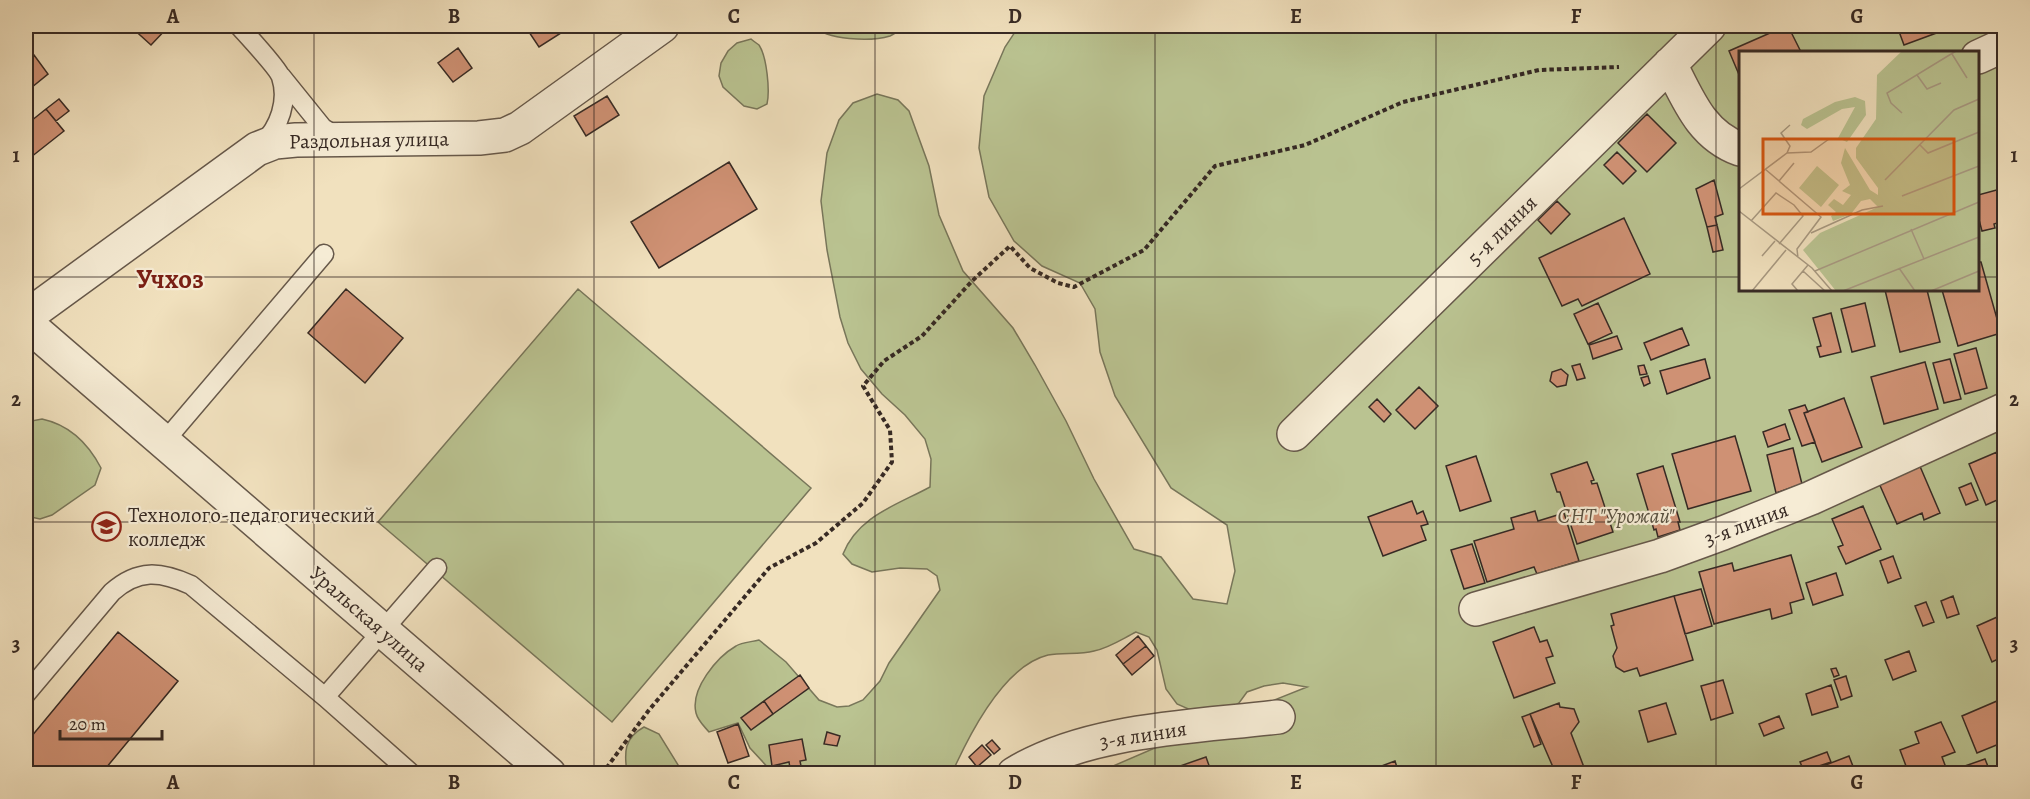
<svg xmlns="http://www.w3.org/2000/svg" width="2030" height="799" font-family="Alegreya,serif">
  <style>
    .green { fill: #bac391; stroke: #78765a; stroke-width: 1.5; fill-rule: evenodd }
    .building { fill: #cf9174; stroke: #372a24; stroke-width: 1.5 }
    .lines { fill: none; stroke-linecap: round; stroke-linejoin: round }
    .service-casing { stroke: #66584a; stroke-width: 21 }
    .minor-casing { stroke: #66584a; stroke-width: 36 }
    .path { stroke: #372a24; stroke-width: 4; stroke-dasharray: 4.5 3; stroke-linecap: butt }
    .service { stroke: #f6ecd5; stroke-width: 18 }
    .minor { stroke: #f6ecd5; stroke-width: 33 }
    .grid { fill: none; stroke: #372a24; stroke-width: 1.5; stroke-opacity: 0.55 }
    .labels { text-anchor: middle; stroke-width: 4.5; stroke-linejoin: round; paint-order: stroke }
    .street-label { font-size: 21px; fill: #372a24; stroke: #f6ecd5 }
    .poi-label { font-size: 21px; fill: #372a24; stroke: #f6ecd5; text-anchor: start }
    .park-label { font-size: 21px; font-style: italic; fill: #58503f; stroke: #f6ecd5 }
    .district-label { font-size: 27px; font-weight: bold; fill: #7a1f14; stroke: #f6ecd5 }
    .inset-road { fill: none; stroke: #a79880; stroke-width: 1.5 }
    .view { fill: #d6540e; fill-opacity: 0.15; stroke: #d6540e; stroke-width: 3 }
    .inset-edge { fill: none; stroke: #372a24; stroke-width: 3 }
    .neatline { fill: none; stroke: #372a24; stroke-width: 2 }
    .grid-label { font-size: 20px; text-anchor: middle; font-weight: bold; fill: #372a24 }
  </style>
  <rect width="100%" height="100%" fill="#f1e1be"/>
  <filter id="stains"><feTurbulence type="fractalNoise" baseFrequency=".00333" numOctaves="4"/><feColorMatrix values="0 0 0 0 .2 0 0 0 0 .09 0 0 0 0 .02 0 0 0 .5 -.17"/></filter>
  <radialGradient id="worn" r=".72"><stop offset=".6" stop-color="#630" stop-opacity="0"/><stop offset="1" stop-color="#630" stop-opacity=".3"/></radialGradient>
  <path class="green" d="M813 26H905C901 29 895 34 890 36 870 42 827 40 813 26Z
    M1019 26H2004V773H1097L1171 741 1307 687 1283 683 1264 686 1247 692 1239 703 1225 712 1202 715 1177 704 1166 689 1157 650 1149 637 1136 632C1122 639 1109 648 1094 651 1079 655 1063 652 1048 655 1003 666 969 735 952 773H773L750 748 738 723 709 732C704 726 698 721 696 713 690 689 717 657 736 646 742 642 752 642 759 640L786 662 819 700 837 707 849 706 863 700 880 681 889 663 940 590 937 576 927 569 900 568 872 572 852 564 843 554C858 516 897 505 930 487L931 459 925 439 905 415 882 394 861 369 848 343 840 317 827 250 821 201 827 153 839 120 853 103 877 94 898 100 909 111 929 166 939 215 963 271 1013 328 1035 365 1066 421 1094 479 1134 549 1161 557 1193 599 1227 604 1235 571 1227 525 1171 488 1115 396 1100 352 1095 309 1080 283 1042 266 1014 241 989 197 979 148 984 96 1005 47ZM1740 52H1978V290H1740Z
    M751 39C752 40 759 45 759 45 767 57 770 91 767 104L757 109 744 106 723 87 719 76 721 63 728 51 737 43Z
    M578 289 811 488 612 722 378 522Z
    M42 419C70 425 88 443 101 468L95 485 52 515 40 519 26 516V422Z
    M644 727 659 734 683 773H627C624 752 624 738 644 727Z"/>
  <path class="building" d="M130 26H169L151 45Z
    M525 26H572L539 47Z
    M1786 26H1788L1801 52H1740V77L1729 51Z
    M1897 26H1949L1950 28 1904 45Z
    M458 48 472 68 453 82 438 63Z
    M34 55 48 74 26 92V62Z
    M607 96 619 115 586 136 574 116Z
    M59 99 69 111 56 121 46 109Z
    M46 109 64 131 26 161V125Z
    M1647 114 1676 143 1647 172 1618 143Z
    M1617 152 1636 171 1623 184 1604 165Z
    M729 162 757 209 659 268 631 222Z
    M1714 180 1723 214 1715 217 1717 225 1707 227 1696 189Z
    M2004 188V221L1994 224 1995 228 1982 231 1978 216V195Z
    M1557 201 1570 214 1551 234 1538 220Z
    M1624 218 1650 274 1582 306 1578 299 1562 306 1539 258Z
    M1717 225 1723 250 1713 252 1707 227Z
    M2004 228V251L1997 231Z
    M1978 262H1981L2001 333 1958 346 1942 290H1978Z
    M346 289 403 338 365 383 308 333Z
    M1885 290H1927L1940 342 1900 352Z
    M1598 303 1612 333 1588 344 1574 314Z
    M1865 303 1875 346 1852 352 1841 309Z
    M1831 313 1841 352 1820 357 1817 347 1821 346 1813 318Z
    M1682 328 1689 345 1651 360 1644 343Z
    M1617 336 1622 349 1593 359 1589 345Z
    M1976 348 1987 388 1965 394 1954 354Z
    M1705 359 1710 378 1667 394 1660 371Z
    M1950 359 1961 399 1944 403 1933 363Z
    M1925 362 1938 409 1884 424 1871 377Z
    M1580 364 1585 378 1577 380 1572 366Z
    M1644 365 1647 374 1640 375 1638 366Z
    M1561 369 1568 375 1566 385 1557 387 1550 381 1552 372Z
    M1648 376 1650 383 1644 386 1641 378Z
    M1419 387 1438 406 1415 429 1396 410Z
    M1844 398 1862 447 1822 462 1804 413Z
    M1377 399 1391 414 1384 422 1369 407Z
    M1805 405 1808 412 1804 413 1815 442 1802 446 1789 410Z
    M1785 424 1790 439 1768 447 1763 432Z
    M1735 436 1751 491 1688 509 1672 454Z
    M1793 448 1802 484 1776 493 1767 455Z
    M1997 452 2004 469V497L1986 505 1969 464Z
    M1476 456 1491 501 1460 511 1446 466Z
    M1587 462 1594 480 1591 481 1592 484 1597 483 1613 532 1577 544 1560 492H1557L1551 474Z
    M1919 464 1940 513 1924 520 1922 513 1897 524 1878 481Z
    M1663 466 1680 522H1678L1680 530 1658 537 1656 529 1654 530 1637 474Z
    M1971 483 1978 500 1966 505 1959 488Z
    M1412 501 1417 514 1423 511 1428 524 1421 526 1426 540 1383 556 1368 517Z
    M1863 506 1881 549 1846 564 1838 547 1843 545 1832 519Z
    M1535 511 1538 521 1564 513 1579 561 1537 574 1534 567 1487 582 1474 541 1514 529 1511 518Z
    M1472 544 1485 583 1464 589 1451 550Z
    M1791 555 1804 599 1790 603 1792 613 1772 619 1770 609 1714 624 1699 572 1732 563 1734 571Z
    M1893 556 1901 578 1888 583 1880 561Z
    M1836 573 1843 595 1813 605 1806 583Z
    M1701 589 1712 626 1685 634 1674 596Z
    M1674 596 1693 660 1640 676 1637 668 1624 672 1616 667 1613 656 1617 648 1611 626 1614 625 1611 614Z
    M1953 596 1959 614 1947 618 1941 601Z
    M1926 602 1934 622 1923 626 1915 606Z
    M2004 614V656L1992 662 1977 626Z
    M1534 627 1540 642 1547 640 1553 656 1546 658 1555 683 1514 698 1493 642Z
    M118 632 178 681 101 774H26V743Z
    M1138 636 1146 646 1123 664 1116 655Z
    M1146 646 1154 656 1132 675 1123 664Z
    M1909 651 1916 671 1893 680 1885 660Z
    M1836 668 1839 675 1834 677 1831 669Z
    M800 675 809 688 773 714 764 701Z
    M1846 676 1852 696 1841 700 1834 680Z
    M1723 680 1733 713 1711 720 1701 686Z
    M1831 685 1838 707 1812 715 1806 694Z
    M2004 698V742L1977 753 1962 716Z
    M764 701 773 714 751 730 741 718Z
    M1559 703 1560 707 1574 709 1579 722 1571 733 1585 770 1577 774H1556L1530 714Z
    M1666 703 1676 734 1648 742 1639 711Z
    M1530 714 1541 744 1534 747 1522 717Z
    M1779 716 1784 728 1764 736 1759 724Z
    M1941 722 1955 752 1942 757 1948 773 1909 774 1900 750 1919 743 1915 732Z
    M738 724 749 756 728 763 717 732Z
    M827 732 840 736 837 746 824 744Z
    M802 739 806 760 800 761 801 766 790 768 789 762 772 766 769 745Z
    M992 740 1000 749 994 754 986 745Z
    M982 745 991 755 977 767 969 757Z
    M1827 752 1831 762 1804 771 1800 762Z
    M1849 756 1856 774H1806L1805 773Z
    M1206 757 1212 774H1161L1160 773Z
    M1985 759 1991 774H1965L1962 767Z
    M1395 761 1399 774H1360Z"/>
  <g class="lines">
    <defs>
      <path id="service" d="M239 26C247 35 278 68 281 77 289 101 279 127 263 143
        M281 76 323 128 339 138
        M164 442 324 254
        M26 694 112 592C138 569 160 571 191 585L325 697 412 774
        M325 697 437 568"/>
      <path id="minor" d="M1978 57 2004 45
        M1670 64C1688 99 1701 135 1740 149
        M26 317 257 149 275 142 296 140 479 138 505 135 520 128 662 26
        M26 323 549 774
        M1294 434 1709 26
        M1476 609 1660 556 1723 533 1811 498 2004 410
        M1014 774C1087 729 1194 727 1278 717"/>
    </defs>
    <use href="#service" class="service-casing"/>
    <use href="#minor" class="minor-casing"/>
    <path class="path" d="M602 774 649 710 769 568 816 543 863 503 892 462 890 430 863 386 884 361 922 336 972 281 1010 246 1030 268 1058 283 1074 287 1144 250 1215 166 1305 145 1403 102 1539 70 1619 67"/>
    <use href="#service" class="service"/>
    <use href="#minor" class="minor"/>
  </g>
  <path class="grid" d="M314 26V774M594 26V774M875 26V774M1155 26V774M1436 26V774M1716 26V774M26 277H1740M1978 277H2004M26 522H2004"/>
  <defs>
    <symbol id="university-ring" viewBox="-11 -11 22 22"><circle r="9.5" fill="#f6ecd5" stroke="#8f2418" stroke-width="1.5"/><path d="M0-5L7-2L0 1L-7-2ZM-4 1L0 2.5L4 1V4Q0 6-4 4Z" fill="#8f2418"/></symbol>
  </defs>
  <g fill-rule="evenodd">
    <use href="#university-ring" x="90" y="510" width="33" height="33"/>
  </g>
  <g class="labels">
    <g class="street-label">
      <text transform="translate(369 140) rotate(-1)" y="7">Раздольная улица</text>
      <text transform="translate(1502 230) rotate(-45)" y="7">5-я линия</text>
      <text transform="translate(1746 524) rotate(-21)" y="7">3-я линия</text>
      <text transform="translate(369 619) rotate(41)" y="7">Уральская улица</text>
      <text transform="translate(1143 735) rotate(-9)" y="7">3-я линия</text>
    </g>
    <g class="poi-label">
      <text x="128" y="522">Технолого-педагогический<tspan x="128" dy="24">колледж</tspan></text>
    </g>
    <g class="park-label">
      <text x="1616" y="523">СНТ "Урожай"</text>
    </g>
    <g class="district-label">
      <text x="170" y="288">Учхоз</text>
    </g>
  </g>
  <g transform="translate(1739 51)">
    <rect width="240" height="240" fill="#f1e1be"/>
    <path d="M163 0H240V240H97L64 199 81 182 139 156 131 148 122 150 112 163 94 170 92 165 97 161 89 154 95 148 104 154 112 144 103 140 111 134 102 112 106 97 131 139 139 144V137L117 107V97L137 68 138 24ZM116 46 126 50 127 64 108 91 99 87 116 56 103 58 68 78 62 74 64 68 96 51ZM78 115 100 134 82 156 60 137Z" fill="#bac391"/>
    <path class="inset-road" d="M213 3 228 27M178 24 188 38 202 32M163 62 152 52 148 42 217 0M181 94 189 102 240 81M48 102 51 95 42 82 51 74M26 118 82 166 58 198 59 207M146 129 215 59 240 48M40 130 55 112M0 138 48 102 72 101 90 88M163 145 240 115M0 160 73 217 93 240M12 170 37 142 55 154 64 165 40 193M172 178 185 208M72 182 123 159 144 155M23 205 36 190M160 217 176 240M64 220 86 240M76 220 240 151M13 240 47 199M59 240 53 233 69 214M104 240 240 186M192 240 240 220"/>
    <path class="view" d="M24 88H215V163H24Z"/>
    <rect width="240" height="240" class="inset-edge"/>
  </g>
  <rect width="2030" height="799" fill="none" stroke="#f1e1be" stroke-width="66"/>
  <path d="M60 730v9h102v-9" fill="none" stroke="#372a24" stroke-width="3"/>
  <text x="69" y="730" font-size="18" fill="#372a24" stroke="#f6ecd5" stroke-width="4.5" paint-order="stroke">20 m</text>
  <rect x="33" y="33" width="1964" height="733" class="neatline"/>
  <g class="grid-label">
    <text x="173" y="23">A</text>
    <text x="454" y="23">B</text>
    <text x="734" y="23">C</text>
    <text x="1015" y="23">D</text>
    <text x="1296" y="23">E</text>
    <text x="1576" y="23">F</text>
    <text x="1857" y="23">G</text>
    <text x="16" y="162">1</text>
    <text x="2014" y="162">1</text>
    <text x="16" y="406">2</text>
    <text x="2014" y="406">2</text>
    <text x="16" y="651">3</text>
    <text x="2014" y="651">3</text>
    <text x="173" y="789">A</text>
    <text x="454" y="789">B</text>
    <text x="734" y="789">C</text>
    <text x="1015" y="789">D</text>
    <text x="1296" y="789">E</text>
    <text x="1576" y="789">F</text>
    <text x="1857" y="789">G</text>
  </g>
  <rect width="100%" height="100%" filter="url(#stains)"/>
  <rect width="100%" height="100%" fill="url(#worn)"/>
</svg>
